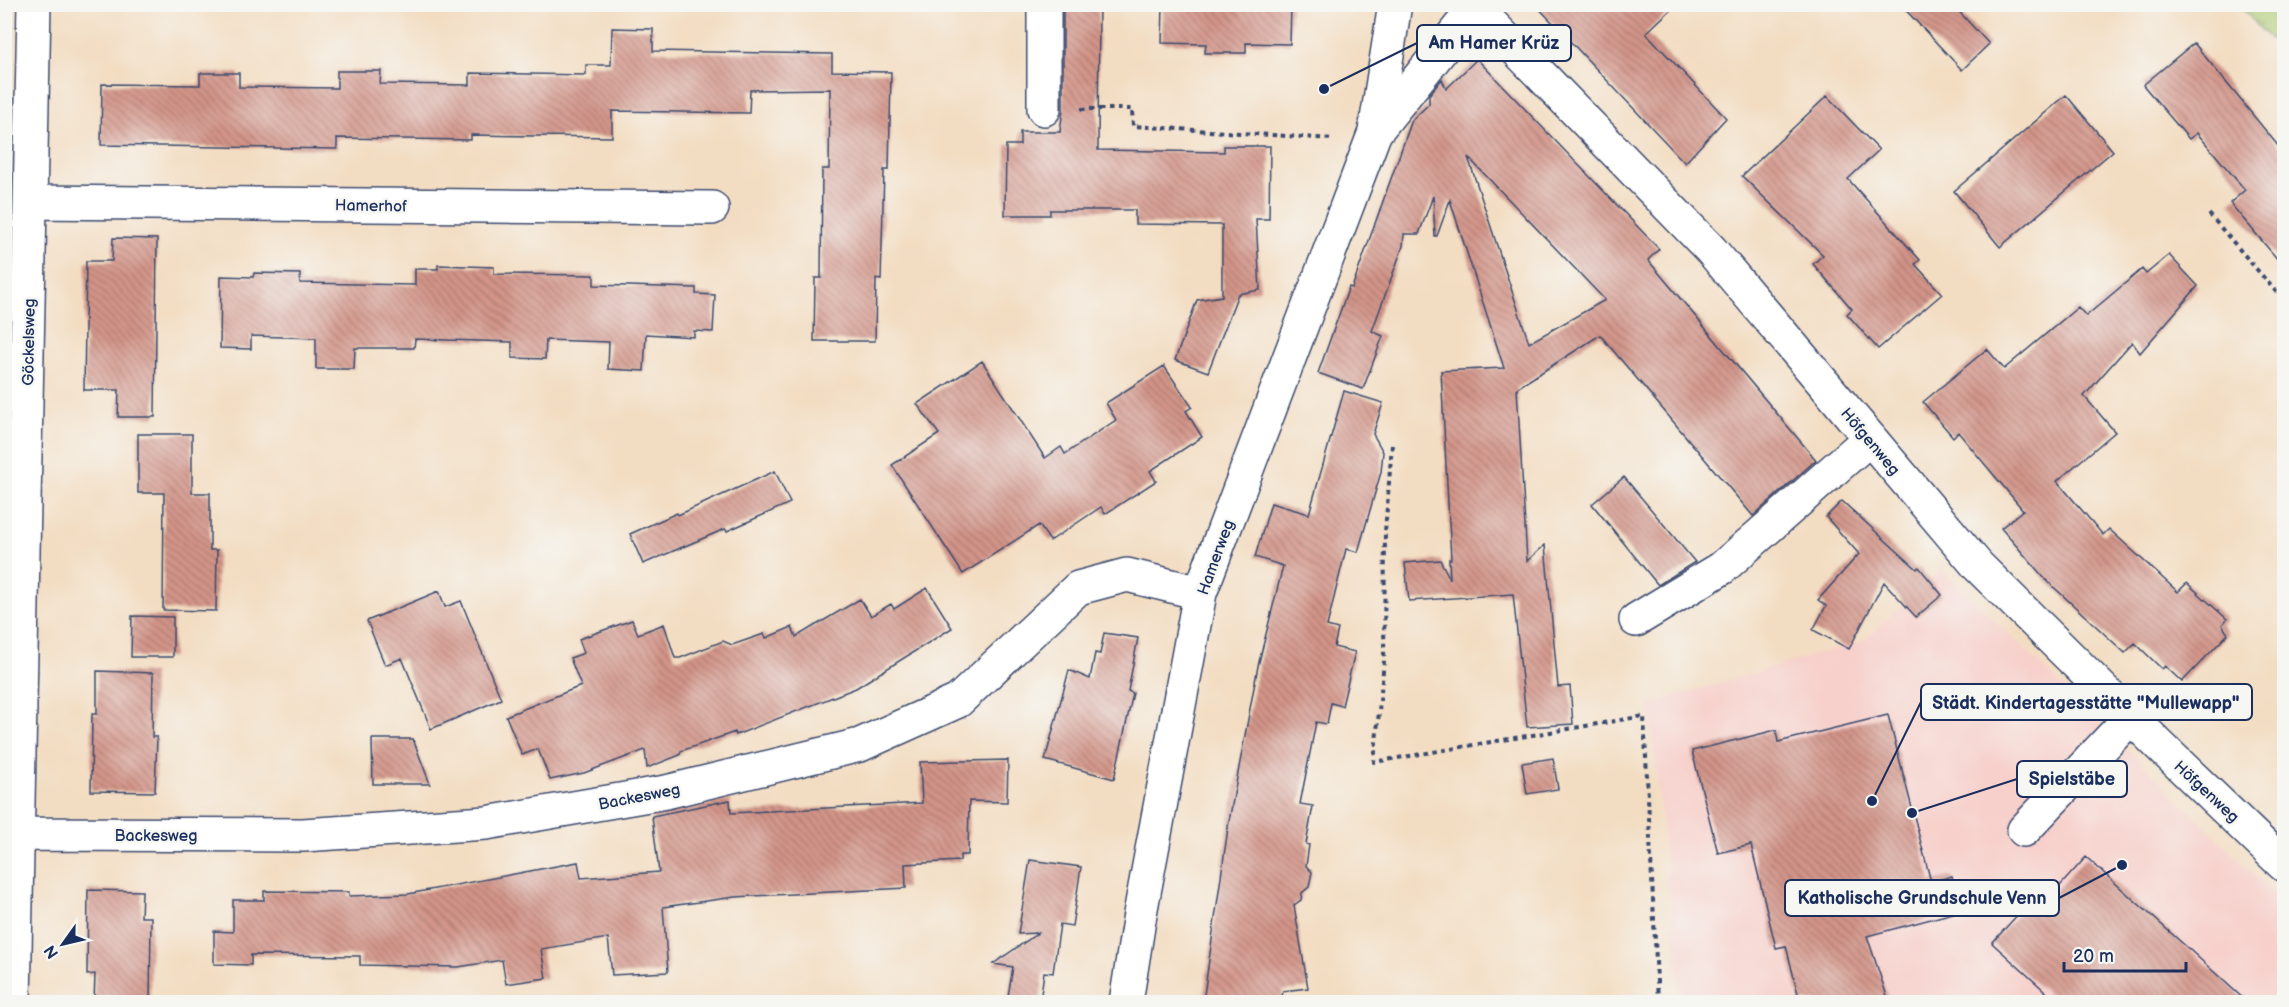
<svg xmlns="http://www.w3.org/2000/svg" width="2289" height="1007" font-family="'Balsamiq Sans',sans-serif">
  <style>
    .built { fill: #f7d0cb }
    .grass { fill: url(#grass-tufts); stroke: #637b66; stroke-width: 1.5 }
    .building { fill: url(#building-back-hatch); fill-rule: evenodd }
    .lines { fill: none; stroke-linecap: round; stroke-linejoin: round }
    .minor-casing { stroke: #3b496d; stroke-width: 36 }
    .path { stroke: #3b496d; stroke-width: 4; stroke-dasharray: 4.5 4.5; stroke-linecap: butt }
    .minor { stroke: #fff; stroke-width: 33 }
    .labels { text-anchor: middle; stroke-width: 5; stroke-linejoin: round; paint-order: stroke }
    .street-label { font-size: 16px; fill: #1b2f5e; stroke: #f6f6f2 }
    .leader { fill: none; stroke: #1b2f5e; stroke-width: 2 }
    .callout-dot { fill: #1b2f5e; stroke: #f6f6f2; stroke-width: 2 }
    .callout { fill: #f6f6f2; stroke: #1b2f5e; stroke-width: 2 }
    .callout-label { font-size: 18px; text-anchor: middle; font-weight: bold; fill: #1b2f5e }
  </style>
  <defs>
    <pattern id="grass-tufts" width="24" height="20" patternUnits="userSpaceOnUse" patternTransform="scale(1.5)"><rect width="24" height="20" fill="#abc76d"/><path d="M3 7l-1-3M5 7V3M7 7l1-3M15 17l-1-3M17 17v-4M19 17l1-3" fill="none" stroke="#8aa25d"/></pattern>
    <pattern id="building-back-hatch" width="6" height="6" patternUnits="userSpaceOnUse" patternTransform="scale(1.5)"><rect width="6" height="6" fill="#d39488"/><path d="M-1 5l2 2M0 0l6 6M5-1l2 2" fill="none" stroke="#aa7972"/></pattern>
  </defs>
  <rect width="100%" height="100%" fill="#f6f6f2"/>
  <filter id="ink" filterUnits="userSpaceOnUse"><feTurbulence type="fractalNoise" baseFrequency=".0167" numOctaves="2"/><feDisplacementMap in="SourceGraphic" scale="12" xChannelSelector="R" yChannelSelector="G"/><feConvolveMatrix kernelMatrix="1 2 1 2 8 2 1 2 1" color-interpolation-filters="sRGB"/></filter>
  <filter id="wash" filterUnits="userSpaceOnUse"><feTurbulence type="fractalNoise" baseFrequency=".008" numOctaves="4" result="noise"/><feDisplacementMap in="SourceGraphic" scale="24" xChannelSelector="R" yChannelSelector="G"/><feGaussianBlur stdDeviation="1.35" result="paint"/><feColorMatrix in="noise" values="0 0 0 0 0 0 0 0 0 0 0 0 0 0 0 0 0 1.4 0 .05"/><feComposite in="paint" operator="in"/></filter>
  <g filter="url(#wash)">
    <rect width="100%" height="100%" fill="#f3ddc2"/>
    <path class="built" d="M1942 570 2128 749 2284 905V1002H1681L1649 704 1864 640Z"/>
    <path class="grass" d="M2240 5H2284V56Z"/>
    <g id="blocks">
      <path class="building" d="M1063 4H1099L1098 150 1224 152V146H1270L1269 219H1256L1260 290 1238 294 1208 372 1175 360 1197 300 1222 296V225L1135 224V210H1050V215H1005L1006 145H1020V132H1060L1063 109Z
        M1163 4H1291L1290 44 1246 43V53H1205L1206 44 1162 43Z
        M1535 4H1677L1646 33 1726 118 1685 163Z
        M1900 4H1952L1989 44 1962 70Z
        M612 28 653 29V51L832 54V71L891 72 889 170H884L881 280 876 279 875 341H814L815 278H821L822 169H829L830 89 750 90 749 113 612 111V137L471 135V140L337 138V149L101 145 102 84 200 85V73H239V87L337 88V71H381L380 84 470 85V73L586 75V65H611Z
        M2194 43 2284 153V267L2230 203 2245 190 2197 133 2189 139 2143 85Z
        M1477 59 1659 249 1648 260 1816 460 1753 516 1600 335 1517 388 1527 561 1545 545 1558 687 1570 686 1573 724 1527 727 1513 594 1409 601 1405 563 1440 560 1450 579 1449 559H1451L1441 371 1504 368 1450 200 1437 236H1435L1433 196 1419 234H1404L1403 246 1372 331 1383 336 1363 389 1318 373 1349 287 1352 288 1412 120 1429 104V95L1442 79 1446 89ZM1468 157 1563 256 1605 300 1529 343Z
        M2066 95 2113 151 2000 247 1954 191Z
        M1827 96 1879 150 1848 179 1920 260 1915 264 1942 294 1878 349 1847 314 1852 309 1813 264 1823 255 1742 176Z
        M113 238 157 239 155 417H118L119 390H84L86 261H112Z
        M2169 255 2198 286 2140 353 2132 342 2084 396 2115 432 2057 481 2103 535 2109 529 2178 592 2187 583 2227 619 2222 625 2228 634 2182 682 2165 666 2162 669 2135 643 2125 653 2045 579 2001 528 2023 510 1958 432 1953 437 1923 402 1987 349 2004 369 2078 307 2086 316 2142 269 2146 274Z
        M438 265 494 267V274L594 275V285L696 288V294L715 295 713 332 694 331V337L646 334 644 371 608 369 609 342 546 340 545 359 512 358V342L415 339 414 348H355L354 369H316V338L251 336V349L220 348 221 276 253 277 254 273 300 274V283L415 285V269H438Z
        M982 361 1045 458 1061 447 1065 454 1116 420 1106 403 1164 366 1192 407 1186 411 1202 437 1150 471 1156 481 1105 514 1101 507 1050 541 1039 525 963 574 892 465 939 434 917 404Z
        M1344 391 1383 403 1373 434 1383 452 1381 472 1358 552 1346 549 1327 626 1338 629 1334 647 1355 652 1342 706 1331 703 1327 724 1316 722 1300 804 1313 806 1306 844 1309 845 1306 866 1312 872 1309 887 1302 893 1301 900 1294 905 1308 988 1283 991 1281 1002H1203L1229 821 1258 666 1283 566 1255 557 1271 503 1309 514Z
        M138 434H192V493H210V550H217L216 611 163 610 164 493H138Z
        M775 471 790 503 727 531 725 529 643 564 630 534 677 513 678 515Z
        M1624 477 1695 562 1658 585 1592 504Z
        M1842 501 1917 569 1919 567 1942 595 1916 617 1884 582 1849 649 1813 630 1826 606 1818 600 1859 554 1826 517Z
        M927 588 952 628 856 688 736 735 735 732 681 751 680 755 647 768 645 750 584 773 550 780 538 749 522 755 506 716 581 686 570 658 584 653 579 639 632 620 638 634 664 624 675 658H680L723 641 732 645 764 634 766 638 792 627 796 637 860 599 871 616 891 604 894 609Z
        M439 591 445 607 461 601 501 699 431 729 402 658 385 665 367 621Z
        M132 616 173 617V657H131Z
        M1104 633 1138 638 1128 691 1133 693 1114 779 1045 760 1069 670 1090 679 1095 653 1100 654Z
        M97 671 153 673 152 737H157L155 792 91 791 92 714H97Z
        M1888 715 1931 882 1952 876 1961 911 1867 936 1889 1002H1800L1786 946 1776 948 1751 845 1718 853 1692 751 1776 730 1778 742Z
        M372 739H413L430 784H373Z
        M1553 758 1558 789 1527 794 1522 763Z
        M1008 760 1007 802 969 801 968 855H960V861L905 864 906 888 735 897 663 907 668 972 612 975 608 938 541 949 546 978 506 984 502 960 458 967 360 965V956L251 955V965L214 964V931L233 932V900H264V891L349 892V896L408 894 578 862 581 878 659 872 652 816 730 800 731 813 922 803 920 762Z
        M2086 857 2190 950 2247 1002H2057L1992 943 2041 889 2050 897Z
        M1030 860 1081 867 1072 926 1060 924 1053 973 1044 972 1040 1002H1007L1013 967 993 964 1038 933 1018 934Z
        M88 890 142 891 141 917H151L150 1002H94L95 974 87 975Z"/>
    </g>
  </g>
  <g filter="url(#ink)">
    <use href="#blocks" fill-opacity="0" stroke="#3b496d" stroke-width="1.5"/>
    <g class="lines">
      <defs>
        <path id="minor" d="M1044 4V109
          M1472 4 1711 250 1978 566 2160 746 2284 865
          M1376 131 1475 8
          M31 202 712 208
          M1636 620 1722 568 1869 439
          M2024 830 2131 717
          M17 834 303 835 486 823 666 792 860 745 958 701 1078 588 1127 575 1200 593
          M14 1002 34 4
          M1126 1002 1140 914 1200 593 1375 132 1395 4"/>
      </defs>
      <use href="#minor" class="minor-casing"/>
      <path class="path" d="M1081 109H1132L1133 126 1333 139
        M2209 214 2284 301
        M1392 445 1385 532 1384 661 1374 762 1644 716 1658 1002"/>
      <use href="#minor" class="minor"/>
    </g>
  </g>
  <g class="labels">
    <g class="street-label">
      <text transform="translate(371 205) rotate(1)" y="6">Hamerhof</text>
      <text transform="translate(28 342) rotate(-89)" y="6">Göckelsweg</text>
      <text transform="translate(1871 441) rotate(50)" y="6">Höfgenweg</text>
      <text transform="translate(1215 557) rotate(-70)" y="6">Hamerweg</text>
      <text transform="translate(2207 791) rotate(43)" y="6">Höfgenweg</text>
      <text transform="translate(639 796) rotate(-11)" y="6">Backesweg</text>
      <text x="156" y="841">Backesweg</text>
    </g>
  </g>
  <path class="leader" d="M1324 89L1417 43M1872 801L1921 702M1912 813L2017 779M2122 865L2059 898"/>
  <g class="callout-dot">
    <circle cx="1324" cy="89" r="6"/>
    <circle cx="1872" cy="801" r="6"/>
    <circle cx="1912" cy="813" r="6"/>
    <circle cx="2122" cy="865" r="6"/>
  </g>
  <g class="callout">
    <rect x="1417" y="25" width="154" height="36" rx="6"/>
    <rect x="1921" y="684" width="331" height="36" rx="6"/>
    <rect x="2017" y="761" width="110" height="36" rx="6"/>
    <rect x="1785" y="880" width="274" height="36" rx="6"/>
  </g>
  <g class="callout-label">
    <text x="1494" y="49">Am Hamer Krüz</text>
    <text x="2086" y="709">Städt. Kindertagesstätte "Mullewapp"</text>
    <text x="2072" y="785">Spielstäbe</text>
    <text x="1922" y="904">Katholische Grundschule Venn</text>
  </g>
  <rect width="2289" height="1007" fill="none" stroke="#f6f6f2" stroke-width="24"/>
  <g transform="translate(63 944) rotate(236)" stroke="#f6f6f2" stroke-width="4.5" paint-order="stroke">
  <path d="M0-4.5L10 22L0 15L-10 22Z" fill="#1b2f5e"/>
  <text y="-9" font-size="16" font-weight="bold" text-anchor="middle" fill="#1b2f5e">N</text>
  </g>
  <path d="M2064 962v9h122v-9" fill="none" stroke="#1b2f5e" stroke-width="3"/>
  <text x="2073" y="962" font-size="18" fill="#1b2f5e" stroke="#f6f6f2" stroke-width="4.5" paint-order="stroke">20 m</text>
</svg>
